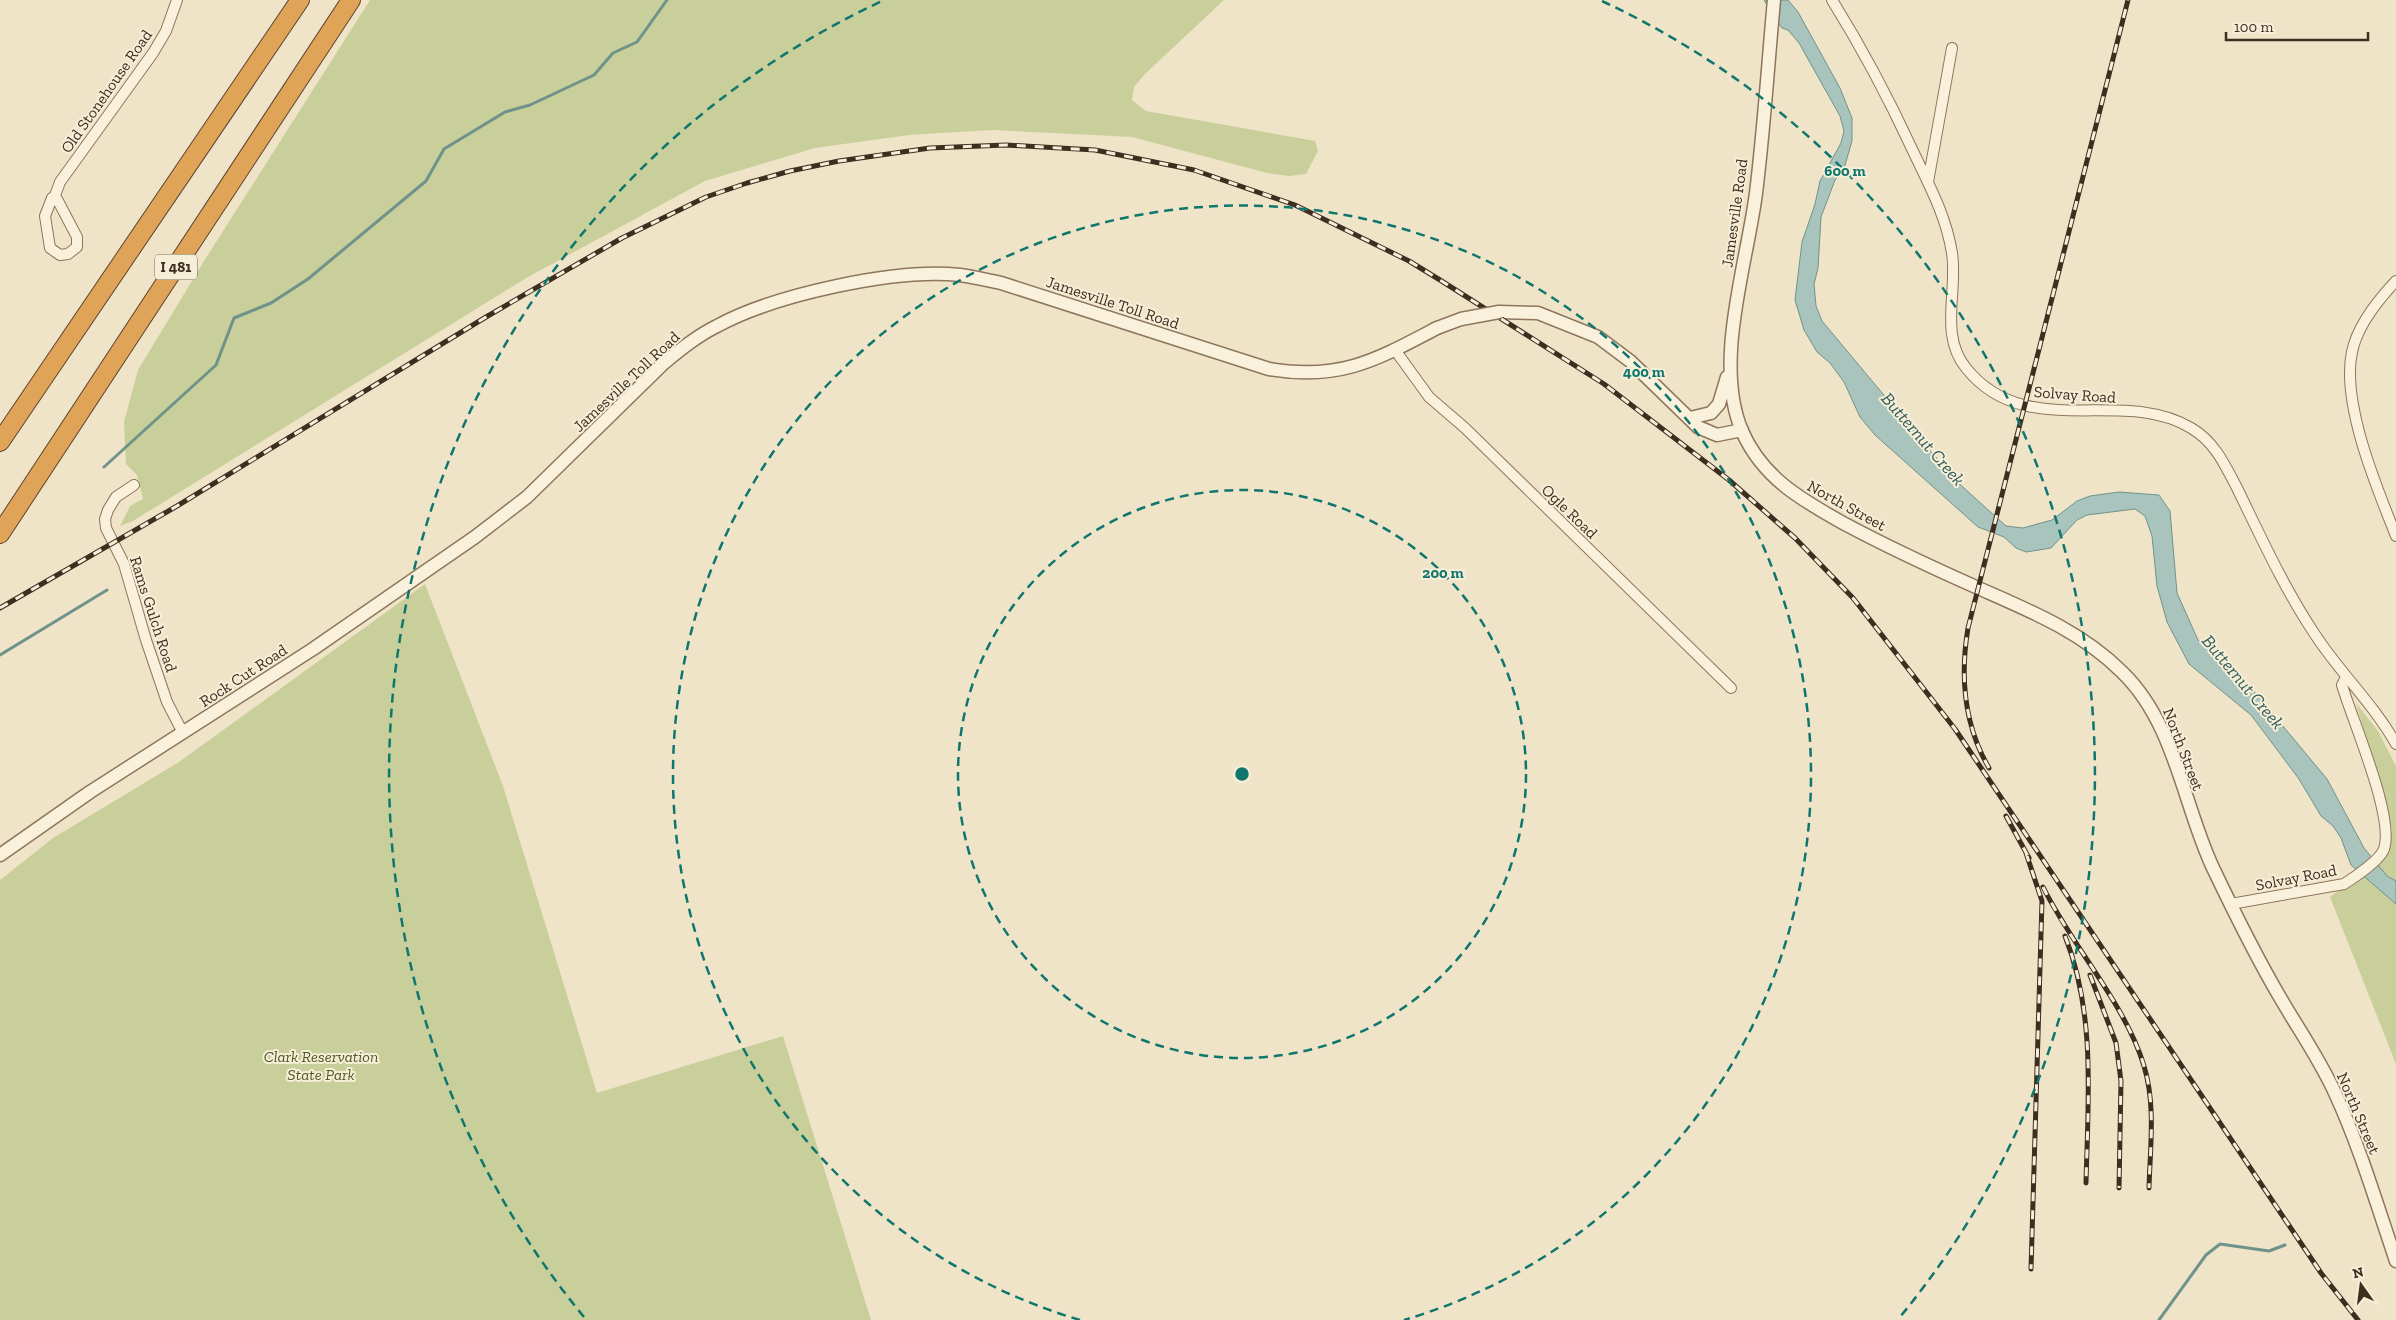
<svg xmlns="http://www.w3.org/2000/svg" width="2396" height="1320" font-family="'Zilla Slab',serif">
  <style>
    .green { fill: #c9cf9b }
    .water { fill: #a9c4bc; stroke: #6f938a }
    .lines { fill: none; stroke-linecap: round; stroke-linejoin: round }
    .stream { stroke: #6f938a; stroke-width: 3 }
    .minor-casing { stroke: #8d765c; stroke-width: 12 }
    .tertiary-casing { stroke: #8d765c; stroke-width: 15 }
    .motorway-casing { stroke: #5b4430; stroke-width: 20 }
    .minor { stroke: #faf1dc; stroke-width: 10 }
    .tertiary { stroke: #faf1dc; stroke-width: 12 }
    .motorway { stroke: #e0a458; stroke-width: 18 }
    .rail-casing { stroke: #3d2e20; stroke-width: 5 }
    .rail { stroke: #f7eed8; stroke-width: 3; stroke-dasharray: 9; stroke-linecap: butt }
    .tertiary-bridge-casing { stroke: #8d765c; stroke-width: 15; stroke-linecap: butt }
    .tertiary-bridge { stroke: #faf1dc; stroke-width: 12 }
    .ring { fill: none; stroke: #0f766e; stroke-width: 2.5; stroke-dasharray: 9 6 }
    .labels { text-anchor: middle; stroke-width: 4; stroke-linejoin: round; paint-order: stroke }
    .shield { fill: #f7eed8; stroke: #756857; stroke-width: 1 }
    .shield-label { font-size: 15px; font-weight: bold; fill: #3d2e20 }
    .street-label { font-size: 16px; fill: #3d2e20; stroke: #f7eed8 }
    .park-label { font-size: 16px; font-style: italic; fill: #4d5a26; stroke: #f7eed8 }
    .water-label { font-size: 18px; font-style: italic; fill: #2f5d5a; stroke: #f7eed8 }
    .centre { fill: #0f766e; stroke: #f7eed8; stroke-width: 2.5 }
    .ring-label { font-size: 15px; text-anchor: middle; font-weight: bold; fill: #0f766e; stroke: #f7eed8; stroke-width: 4; stroke-linejoin: round; paint-order: stroke }
  </style>
  <rect width="100%" height="100%" fill="#f0e4c8"/>
  <path class="green" d="M370 0H1224L1145 74 1134 87 1132 100 1146 111 1315 141 1318 151 1306 174 1289 176 1267 173 1132 137 993 130 909 135 815 148 705 181 528 277 133 521 120 526 130 506 143 499 137 475 126 464 124 422 138 370 204 261Z
    M425 584 503 786 597 1093 783 1036 871 1320H0V880L53 838 179 762Z
    M2356 703 2378 731 2396 766V1064L2330 897 2388 854 2392 829Z"/>
  <path class="water" d="M1764 0H1788L1798 12 1840 88 1852 118V141L1843 172 1835 180 1821 217 1818 268 1814 284 1816 306 1822 321 1954 479 2006 526 2023 528 2052 520 2077 501 2090 496 2119 492 2159 495 2170 511 2177 593 2198 640 2252 689 2327 779 2364 848 2387 876 2396 881V904L2351 865 2341 838 2333 826 2321 816 2299 779 2251 715 2189 664 2167 622 2157 586 2152 536 2145 516 2135 509 2087 515 2077 520 2051 548 2026 552 2016 548 2004 537 1978 527 1875 435 1860 417 1844 382 1830 363 1817 352 1804 330 1795 300 1802 242 1815 204 1820 181 1841 143 1844 131 1840 116 1799 43 1788 30 1782 28 1778 23Z"/>
  <g class="lines">
    <path class="stream" d="M104 467 216 365 234 318 271 303 308 279 426 181 444 149 505 112 530 105 594 75 613 53 637 42 667 0
      M0 655 107 590
      M2159 1320 2206 1255 2220 1244 2269 1251 2285 1245"/>
    <defs>
      <path id="minor" d="M1832 0C1862 48 1888 97 1912 149 1928 183 1946 215 1952 253 1958 291 1939 335 1966 368 2026 443 2122 386 2191 428 2215 442 2225 465 2237 488 2261 537 2284 588 2314 633 2339 672 2373 703 2396 744
        M1928 182 1952 48
        M52 198 57 199 77 237V247L68 254 60 255 50 248 45 216Z
        M54 198 60 182 153 53 166 31 177 0
        M2396 281C2378 300 2357 327 2352 352 2341 403 2377 488 2396 536
        M1395 350 1429 397 1465 428 1731 688
        M134 485 116 497 108 510 105 519 106 528 124 564 146 640 167 702 183 733
        M2231 904 2344 884C2355 877 2380 860 2384 849 2395 817 2352 720 2342 685L2346 677"/>
      <path id="tertiary" d="M1774 0C1768 64 1764 129 1756 193 1747 264 1713 363 1742 431 1762 477 1800 499 1843 523 1886 546 1931 567 1976 587 2028 610 2081 631 2122 672 2175 723 2183 804 2213 868 2234 912 2256 957 2281 999 2299 1030 2320 1060 2335 1093 2360 1147 2377 1205 2396 1261
        M1499 312 1538 313 1598 337 1630 361 1698 427 1717 435 1742 430
        M1690 418 1711 413 1719 404 1727 377
        M0 855 90 792 313 649 475 537 527 497 664 363C681 349 697 336 717 326 774 295 895 268 960 275 974 277 987 280 1001 283L1269 369C1340 381 1376 360 1437 328"/>
      <path id="motorway" d="M0 442 300 0
        M0 534 351 0"/>
    </defs>
    <use href="#minor" class="minor-casing"/>
    <use href="#tertiary" class="tertiary-casing"/>
    <use href="#motorway" class="motorway-casing"/>
    <use href="#minor" class="minor"/>
    <use href="#tertiary" class="tertiary"/>
    <use href="#motorway" class="motorway"/>
    <defs>
      <path id="rail" d="M0 608 177 506 486 317 622 238 706 197 747 183 790 171 839 161 930 148 1006 145 1095 150 1194 170 1295 205 1409 261 1440 280 1604 384 1729 480 1795 538 1853 598 1955 729 2321 1273 2358 1320
        M1989 768C1964 725 1960 676 1968 628L2128 0
        M2006 816 2029 858
        M2026 853 2042 901 2031 1269
        M2043 887C2072 946 2126 1005 2144 1066 2156 1105 2150 1149 2149 1188
        M2065 936C2096 1014 2088 1100 2086 1183
        M2090 975 2116 1043 2121 1081 2119 1188"/>
    </defs>
    <use href="#rail" class="rail-casing"/>
    <use href="#rail" class="rail"/>
    <defs>
      <path id="tertiary-bridge" d="M1437 328 1461 319 1499 312"/>
    </defs>
    <use href="#tertiary-bridge" class="tertiary-bridge-casing"/>
    <use href="#tertiary-bridge" class="tertiary-bridge"/>
  </g>
  <g class="ring">
    <circle cx="1242" cy="774" r="284"/>
    <path d="M1080 1320A569 569 0 1 1 1404 1320"/>
    <path d="M584 1317A853 853 0 0 1 882 1M1602 1A853 853 0 0 1 1900 1317"/>
  </g>
  <g class="labels">
    <rect class="shield" x="155" y="254.5" width="42" height="25" rx="4"/>
    <g class="shield-label">
      <text x="176" y="272">I 481</text>
    </g>
    <g class="street-label">
      <text transform="translate(106 91) rotate(-55)" y="6">Old Stonehouse Road</text>
      <text transform="translate(1734 213) rotate(-82)" y="6">Jamesville Road</text>
      <text transform="translate(1113 302) rotate(18)" y="6">Jamesville Toll Road</text>
      <text transform="translate(626 381) rotate(-43)" y="6">Jamesville Toll Road</text>
      <text transform="translate(2075 394) rotate(4)" y="6">Solvay Road</text>
      <text transform="translate(1847 505) rotate(29)" y="6">North Street</text>
      <text transform="translate(1570 511) rotate(44)" y="6">Ogle Road</text>
      <text transform="translate(154 614) rotate(72)" y="6">Rams Gulch Road</text>
      <text transform="translate(243 675) rotate(-33)" y="6">Rock Cut Road</text>
      <text transform="translate(2184 749) rotate(69)" y="6">North Street</text>
      <text transform="translate(2296 877) rotate(-11)" y="6">Solvay Road</text>
      <text transform="translate(2359 1113) rotate(67)" y="6">North Street</text>
    </g>
    <g class="park-label">
      <text x="321" y="1062">Clark Reservation<tspan x="321" dy="18">State Park</tspan></text>
    </g>
    <g class="water-label">
      <text transform="translate(1923 439) rotate(49)" y="6">Butternut Creek</text>
      <text transform="translate(2243 682) rotate(50)" y="6">Butternut Creek</text>
    </g>
  </g>
  <circle cx="1242" cy="774" r="8" class="centre"/>
  <g class="ring-label">
    <text x="1845" y="176">600 m</text>
    <text x="1644" y="377">400 m</text>
    <text x="1443" y="578">200 m</text>
  </g>
  <g transform="translate(2361 1285) rotate(346)" stroke="#f7eed8" stroke-width="4" paint-order="stroke">
  <path d="M0-4L9 19L0 12L-9 19Z" fill="#3d2e20"/>
  <text y="-8" font-size="14" font-weight="bold" text-anchor="middle" fill="#3d2e20">N</text>
  </g>
  <path d="M2226 32v8h142v-8" fill="none" stroke="#3d2e20" stroke-width="2.5"/>
  <text x="2234" y="32" font-size="15" fill="#3d2e20" stroke="#f7eed8" stroke-width="4" paint-order="stroke">100 m</text>
</svg>
